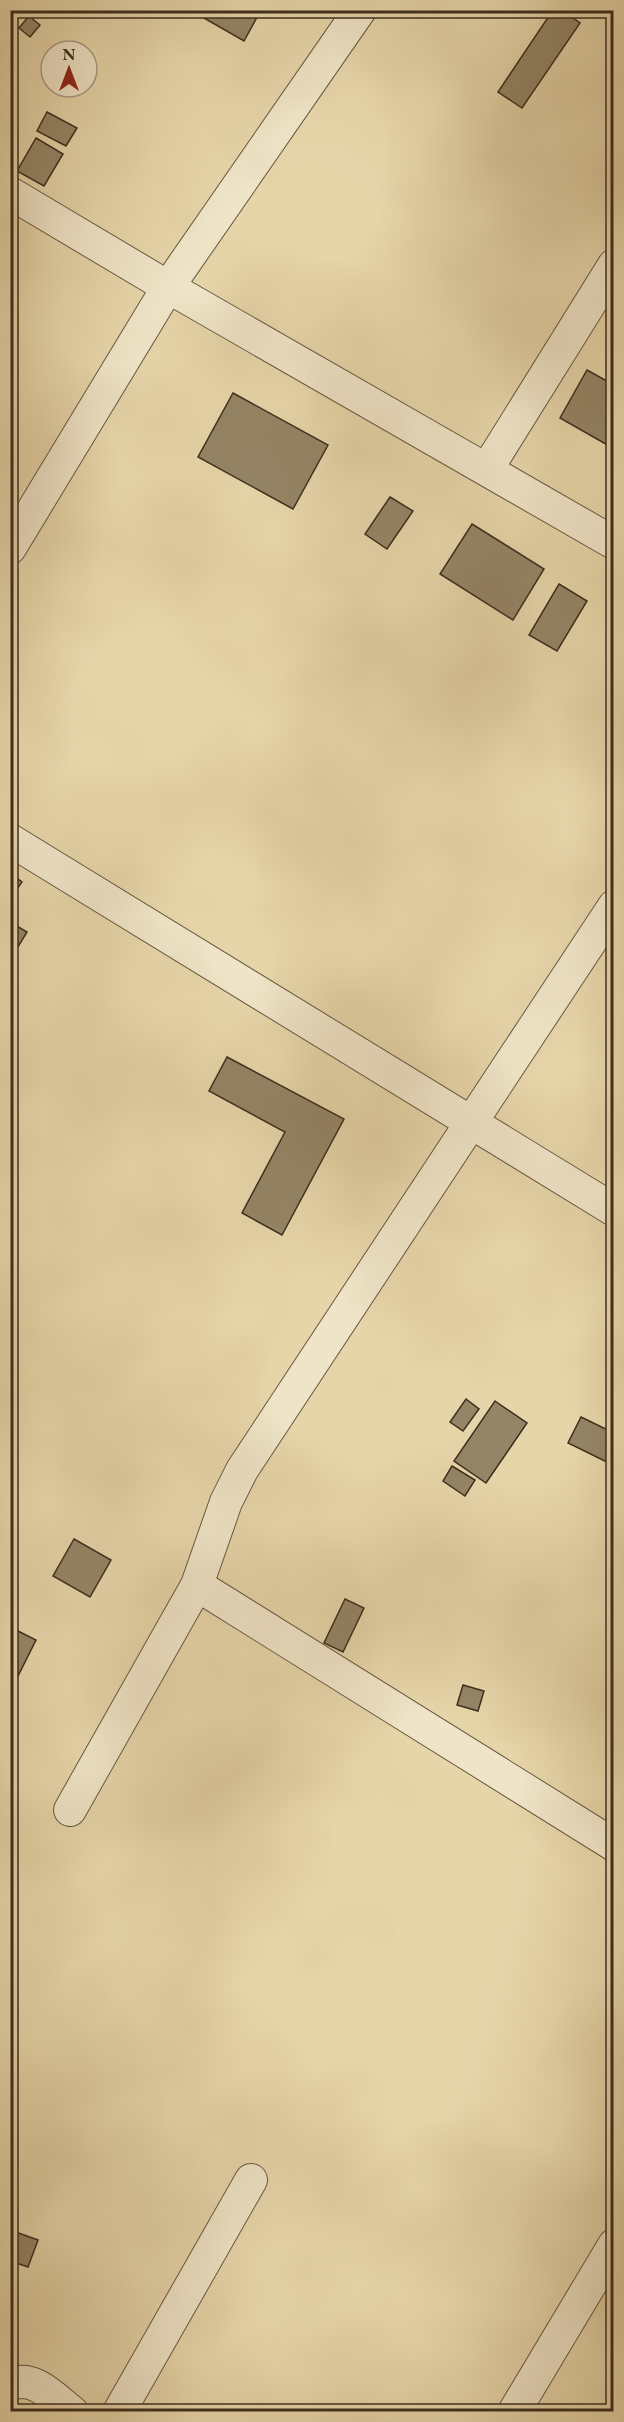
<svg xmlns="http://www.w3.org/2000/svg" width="624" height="2422" font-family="'EB Garamond',serif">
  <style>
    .building { fill: #948566; stroke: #3c2e1e; stroke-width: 1.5 }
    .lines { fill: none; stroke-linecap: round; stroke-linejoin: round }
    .minor-casing { stroke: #665841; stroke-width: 34 }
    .minor { stroke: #efe4c7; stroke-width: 32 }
  </style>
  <rect width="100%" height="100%" fill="#e6d5a9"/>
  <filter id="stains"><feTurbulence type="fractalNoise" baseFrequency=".00333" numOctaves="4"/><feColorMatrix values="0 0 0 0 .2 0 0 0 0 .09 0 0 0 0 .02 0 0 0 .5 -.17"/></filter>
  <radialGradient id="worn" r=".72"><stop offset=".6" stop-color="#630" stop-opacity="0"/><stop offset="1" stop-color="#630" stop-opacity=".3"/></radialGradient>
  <path class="building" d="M190 10H261L244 41Z
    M553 10H562L580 23 522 108 498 92Z
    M29 16 40 25 30 37 19 28Z
    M47 112 77 128 66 146 37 131Z
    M36 138 63 154 44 186 17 171Z
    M587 370 614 385V443L611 447 560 418Z
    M233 393 328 445 293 509 198 457Z
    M390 497 413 511 387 549 365 534Z
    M472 524 544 569 513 620 440 574Z
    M559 584 587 601 557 651 529 635Z
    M10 873 22 882 15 892 10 889Z
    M10 922 27 932 10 960Z
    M227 1057 344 1119 282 1235 242 1213 285 1132 209 1091Z
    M466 1399 479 1409 463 1431 450 1422Z
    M495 1401 527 1423 486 1483 454 1461Z
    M581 1417 614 1433 613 1465 568 1443Z
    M452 1466 475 1480 465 1496 443 1481Z
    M74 1539 111 1560 90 1597 53 1576Z
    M345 1599 364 1608 343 1652 324 1643Z
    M16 1630 36 1640 15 1682 10 1680V1641Z
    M463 1685 484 1691 478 1711 457 1705Z
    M10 2230 38 2240 28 2267 10 2261Z
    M10 2397 25 2412H10Z"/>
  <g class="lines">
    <defs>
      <path id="minor" d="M10 193 168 287 614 543
        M487 469 614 265
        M10 548 168 287 360 10
        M10 840 614 1210
        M197 1585 614 1845
        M70 1810 197 1585 226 1502 242 1470 614 906
        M10 2385C33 2373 55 2399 72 2412
        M119 2412 251 2180
        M514 2412 614 2245"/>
    </defs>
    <use href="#minor" class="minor-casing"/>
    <use href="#minor" class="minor"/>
  </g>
  <rect width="624" height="2422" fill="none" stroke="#e6d5a9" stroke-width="36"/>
  <rect x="12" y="12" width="600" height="2398" fill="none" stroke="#3c2e1e" stroke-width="3"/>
  <rect x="18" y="18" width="588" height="2386" fill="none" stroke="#3c2e1e" stroke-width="1.5"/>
  <g transform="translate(69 69)"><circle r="28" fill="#efe4c7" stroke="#a79b83" stroke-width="1.5"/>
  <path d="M0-4.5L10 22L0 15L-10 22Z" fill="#8f2418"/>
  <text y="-9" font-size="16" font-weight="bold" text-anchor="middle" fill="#3c2e1e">N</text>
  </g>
  <rect width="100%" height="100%" filter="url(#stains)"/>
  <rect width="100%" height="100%" fill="url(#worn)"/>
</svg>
